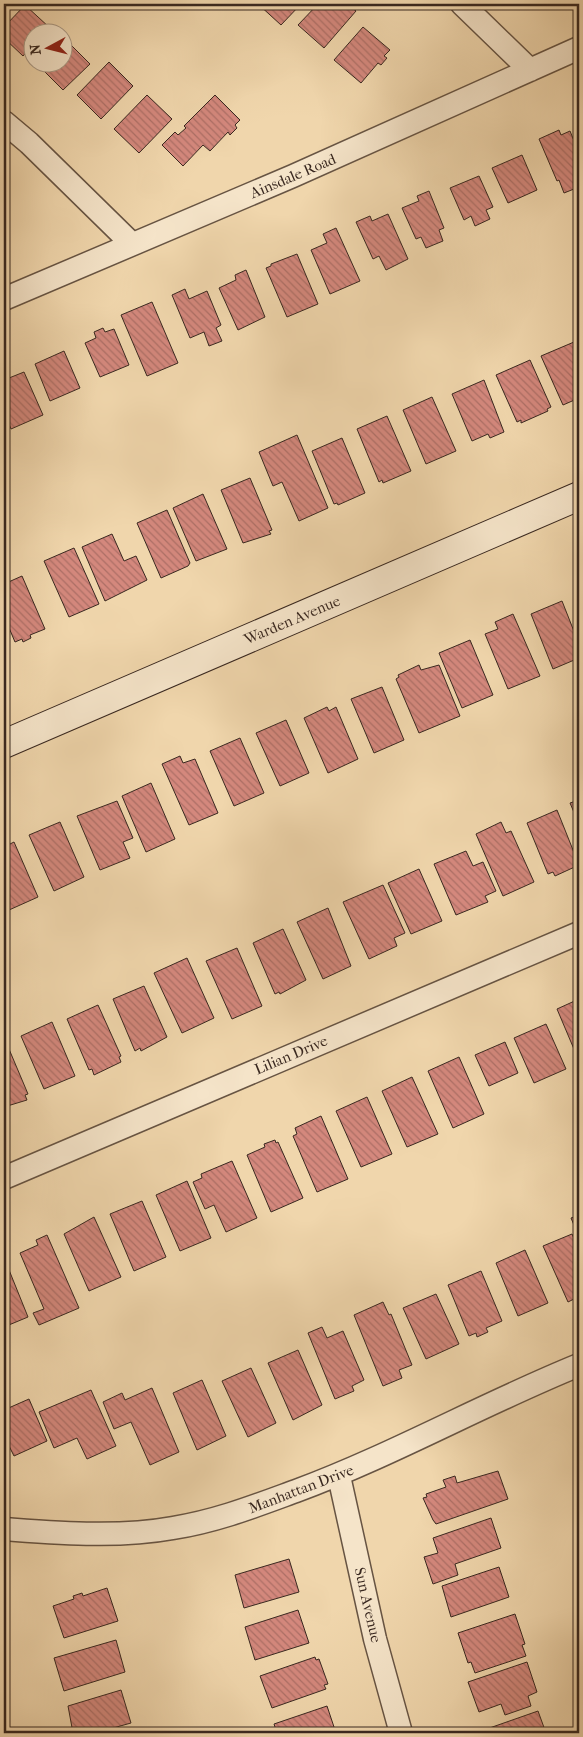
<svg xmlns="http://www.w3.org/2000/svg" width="583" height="1737" font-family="'IM FELL French Canon',serif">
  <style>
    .building { fill: url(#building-back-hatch); stroke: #392820 }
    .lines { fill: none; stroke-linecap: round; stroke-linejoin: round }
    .street-casing { stroke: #675443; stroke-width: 25 }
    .secondary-casing { stroke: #392820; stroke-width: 30 }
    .street { stroke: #f5e4c9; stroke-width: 22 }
    .secondary { stroke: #f5e4c9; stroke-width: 28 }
    .labels { text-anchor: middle; stroke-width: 5; stroke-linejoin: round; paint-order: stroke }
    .street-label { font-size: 15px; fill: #392820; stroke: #f5e4c9 }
  </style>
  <defs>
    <pattern id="building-back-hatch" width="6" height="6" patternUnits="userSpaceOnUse" patternTransform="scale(1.25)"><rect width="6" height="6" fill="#d4887d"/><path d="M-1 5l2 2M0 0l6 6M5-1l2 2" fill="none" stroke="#ad6f66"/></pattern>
  </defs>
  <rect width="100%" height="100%" fill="#f0d6ac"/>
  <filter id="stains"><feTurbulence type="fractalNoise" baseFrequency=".004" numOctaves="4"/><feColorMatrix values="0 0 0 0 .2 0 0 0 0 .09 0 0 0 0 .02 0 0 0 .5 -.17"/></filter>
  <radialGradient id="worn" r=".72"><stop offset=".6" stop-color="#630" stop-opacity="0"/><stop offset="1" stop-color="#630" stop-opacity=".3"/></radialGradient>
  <path class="building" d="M258 4H301L281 25Z
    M318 4H347L356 11 324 48 298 25Z
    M25 5 50 28 45 32H32V46L23 56 4 38V27Z
    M363 27 390 50 384 56 387 58 381 65 378 63 361 83 334 60Z
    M67 41 90 64 63 90 40 67 45 62H62V45Z
    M109 62 133 86 101 119 77 95Z
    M147 95 172 119 139 153 114 129Z
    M215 95 240 120 235 125 237 128 230 135 228 132 210 151 203 145 183 166 162 145 175 132 178 135 186 128 184 126Z
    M559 130 561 135 570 131 579 153V187L564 193 559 180 557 181 539 139Z
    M522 155 537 190 508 203 492 168Z
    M479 176 493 207 486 210 490 219 475 226 471 216 464 220 450 188Z
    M429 191 444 228 439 230 443 241 426 248 421 237 416 239 402 208 419 201 417 196Z
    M388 214 408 259 386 270 379 256 373 259 356 222 370 216 372 221Z
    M336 228 360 281 330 294 311 250 327 243 323 234Z
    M297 254 318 304 287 317 266 268 271 266V264Z
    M246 270 265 317 238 330 219 288 236 280 235 275Z
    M185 289 189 299 207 291 221 325 216 328 222 341 209 346 204 332 190 338 172 295Z
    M152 302 178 363 147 376 121 315Z
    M103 328 105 332 114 329 129 365 100 377 85 343 96 338 94 332Z
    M574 342 579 355V398L563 405 541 356Z
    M64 351 80 388 50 401 35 364Z
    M530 360 551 407 547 409 548 411 521 423V420L517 422 496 375Z
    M5 370 9 378 24 372 43 415 11 429 4 411Z
    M484 380 504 432 490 438 488 434 472 441 452 394Z
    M432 397 456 451 426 464 403 410Z
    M387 416 411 471 383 483 382 480 379 482 357 429Z
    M297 435 328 508 299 521 282 482 273 486 259 452Z
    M342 438 365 493 338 505 337 503 334 504 312 451Z
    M250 478 272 530 269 531 271 534 243 543 221 490Z
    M203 494 227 549 196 561 173 508Z
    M167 510 190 563 188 566 161 578 137 523Z
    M112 534 124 561 136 556 147 580 105 601 82 547Z
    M74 548 99 604 69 617 44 561Z
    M22 576 45 629 30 635 31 638 23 642 22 639 15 642 4 616V584Z
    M562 601 579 644V658L553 669 531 614Z
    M513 614 540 676 508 689 485 634 498 629 495 622Z
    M470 640 493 695 462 708 439 653Z
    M419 665 421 670 439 665 460 716 419 733 396 679 399 677 398 675Z
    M382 687 404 740 374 753 351 699Z
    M327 707 329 711 336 707 358 759 328 773 304 718Z
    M286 720 309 773 280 786 256 733Z
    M240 738 264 793 234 806 210 751Z
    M180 756 183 763 195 759 218 813 189 825 162 764Z
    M151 783 175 839 146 852 122 796Z
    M579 800V824L570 803Z
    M117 801 133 838 123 842 130 858 100 870 77 816Z
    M557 810 579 865 555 876 553 872 548 874 527 823Z
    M60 822 84 877 54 891 29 835Z
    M501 822 506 833 511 831 534 882 503 896 476 834Z
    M14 842 38 897 9 910 4 899V847Z
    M466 851 473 866 483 862 496 891 485 896 488 902 456 915 434 864Z
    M419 869 442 921 411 934 388 883Z
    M383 885 405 933 394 938 397 946 369 959 343 902Z
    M328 908 351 966 323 979 297 922Z
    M283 929 306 980 280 994 279 992 275 994 253 943Z
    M237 948 262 1006 232 1019 206 961Z
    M187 958 214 1018 182 1033 154 973Z
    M144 986 167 1037 141 1051 140 1048 135 1051 113 999Z
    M579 999V1061L557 1009Z
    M98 1005 121 1056 119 1057 121 1062 94 1075 92 1069 89 1070 67 1019Z
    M52 1022 75 1076 44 1089 21 1036Z
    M546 1024 566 1069 534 1083 514 1038Z
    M4 1042H6L28 1094 25 1095 27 1100 4 1107Z
    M505 1042 518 1073 489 1086 475 1055Z
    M459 1057 484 1114 453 1128 428 1071Z
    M412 1077 438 1134 407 1147 382 1091Z
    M367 1097 392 1154 361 1167 336 1111Z
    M321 1116 348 1179 317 1192 293 1136 297 1134 295 1128Z
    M275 1140 276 1143 278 1142 303 1198 271 1212 247 1155 265 1147 264 1144Z
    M232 1161 257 1218 226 1232 214 1205 205 1209 193 1182 202 1178 201 1174Z
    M187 1181 211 1238 180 1251 156 1195Z
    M142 1201 166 1257 134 1271 110 1214Z
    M579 1215V1237L571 1218Z
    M94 1217 121 1277 89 1291 64 1234Z
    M572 1234 579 1250V1292L577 1293 578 1297 568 1302 543 1246Z
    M47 1235 79 1308 39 1325 33 1313 44 1309 20 1253 38 1245 36 1240Z
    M525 1250 548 1303 518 1316 496 1263Z
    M5 1260 28 1317 4 1327V1261Z
    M481 1271 502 1321 486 1328 488 1332 477 1337 476 1333 469 1336 448 1285Z
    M436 1294 459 1344 426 1359 403 1308Z
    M383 1302 389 1315 391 1314 412 1365 399 1370 402 1378 383 1386 354 1315Z
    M322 1327 327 1338 343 1331 364 1380 352 1386 354 1391 335 1399 308 1333Z
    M298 1350 322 1405 293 1420 268 1363Z
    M251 1368 276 1423 248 1437 222 1381Z
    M202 1380 226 1436 197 1450 173 1393Z
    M152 1388 179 1452 150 1465 131 1422 114 1429 103 1402 122 1393 125 1400Z
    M91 1390 116 1446 87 1459 77 1438 54 1448 39 1412Z
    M29 1399 47 1441 14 1456 9 1446 4 1448V1410Z
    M498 1471 508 1499 436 1524 433 1520 423 1498 427 1497 426 1494 446 1487 443 1480 455 1476 457 1483Z
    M491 1518 501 1548 455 1564 458 1575 433 1584 424 1557 438 1553 433 1538Z
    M289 1559 299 1592 244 1608 235 1575Z
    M499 1567 509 1597 451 1617 442 1586Z
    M107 1588 118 1621 64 1638 53 1606 74 1599 73 1596 82 1593 83 1596Z
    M298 1610 309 1643 255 1660 245 1627Z
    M515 1614 525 1644 522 1645 526 1656 475 1673 471 1662 468 1663 458 1633Z
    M116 1640 125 1672 64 1691 54 1658Z
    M315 1657 316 1660 319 1659 328 1684 324 1685 326 1689 272 1708 260 1676Z
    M527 1662 537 1692 528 1696 531 1706 505 1715 501 1704 479 1712 468 1682Z
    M121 1690 131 1723 95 1733H73L68 1706Z
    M327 1706 336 1733H277L274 1724Z
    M538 1711 546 1733H474L481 1731Z"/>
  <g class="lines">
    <defs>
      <path id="street" d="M462 4 530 70
        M4 122 29 143 131 243
        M4 299 293 176 579 48
        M4 1178 579 933
        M339 1476 375 1639 401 1733
        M4 1529C60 1533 118 1538 173 1528 217 1521 255 1506 296 1491 393 1455 483 1404 579 1365"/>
      <path id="secondary" d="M4 744 579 496"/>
    </defs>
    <use href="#street" class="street-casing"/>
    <use href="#secondary" class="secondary-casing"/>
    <use href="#street" class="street"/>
    <use href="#secondary" class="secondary"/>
  </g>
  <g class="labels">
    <g class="street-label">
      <text transform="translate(293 176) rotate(-23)" y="5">Ainsdale Road</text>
      <text transform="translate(292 620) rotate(-23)" y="5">Warden Avenue</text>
      <text transform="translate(291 1055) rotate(-23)" y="5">Lilian Drive</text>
      <text transform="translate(301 1489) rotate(-21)" y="5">Manhattan Drive</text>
      <text transform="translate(368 1605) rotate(77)" y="5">Sun Avenue</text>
    </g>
  </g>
  <rect width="583" height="1737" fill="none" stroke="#f0d6ac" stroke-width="20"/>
  <rect x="5" y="5" width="573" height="1727" fill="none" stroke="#392820" stroke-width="2.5"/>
  <rect x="10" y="10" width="563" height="1717" fill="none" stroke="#392820"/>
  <g transform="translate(48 48) rotate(263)"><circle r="24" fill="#f5e4c9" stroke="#aa9985"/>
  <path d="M0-4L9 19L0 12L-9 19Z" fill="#8f2418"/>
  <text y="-8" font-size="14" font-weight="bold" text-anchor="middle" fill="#392820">N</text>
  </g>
  <rect width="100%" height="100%" filter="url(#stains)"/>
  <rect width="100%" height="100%" fill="url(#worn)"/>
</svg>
